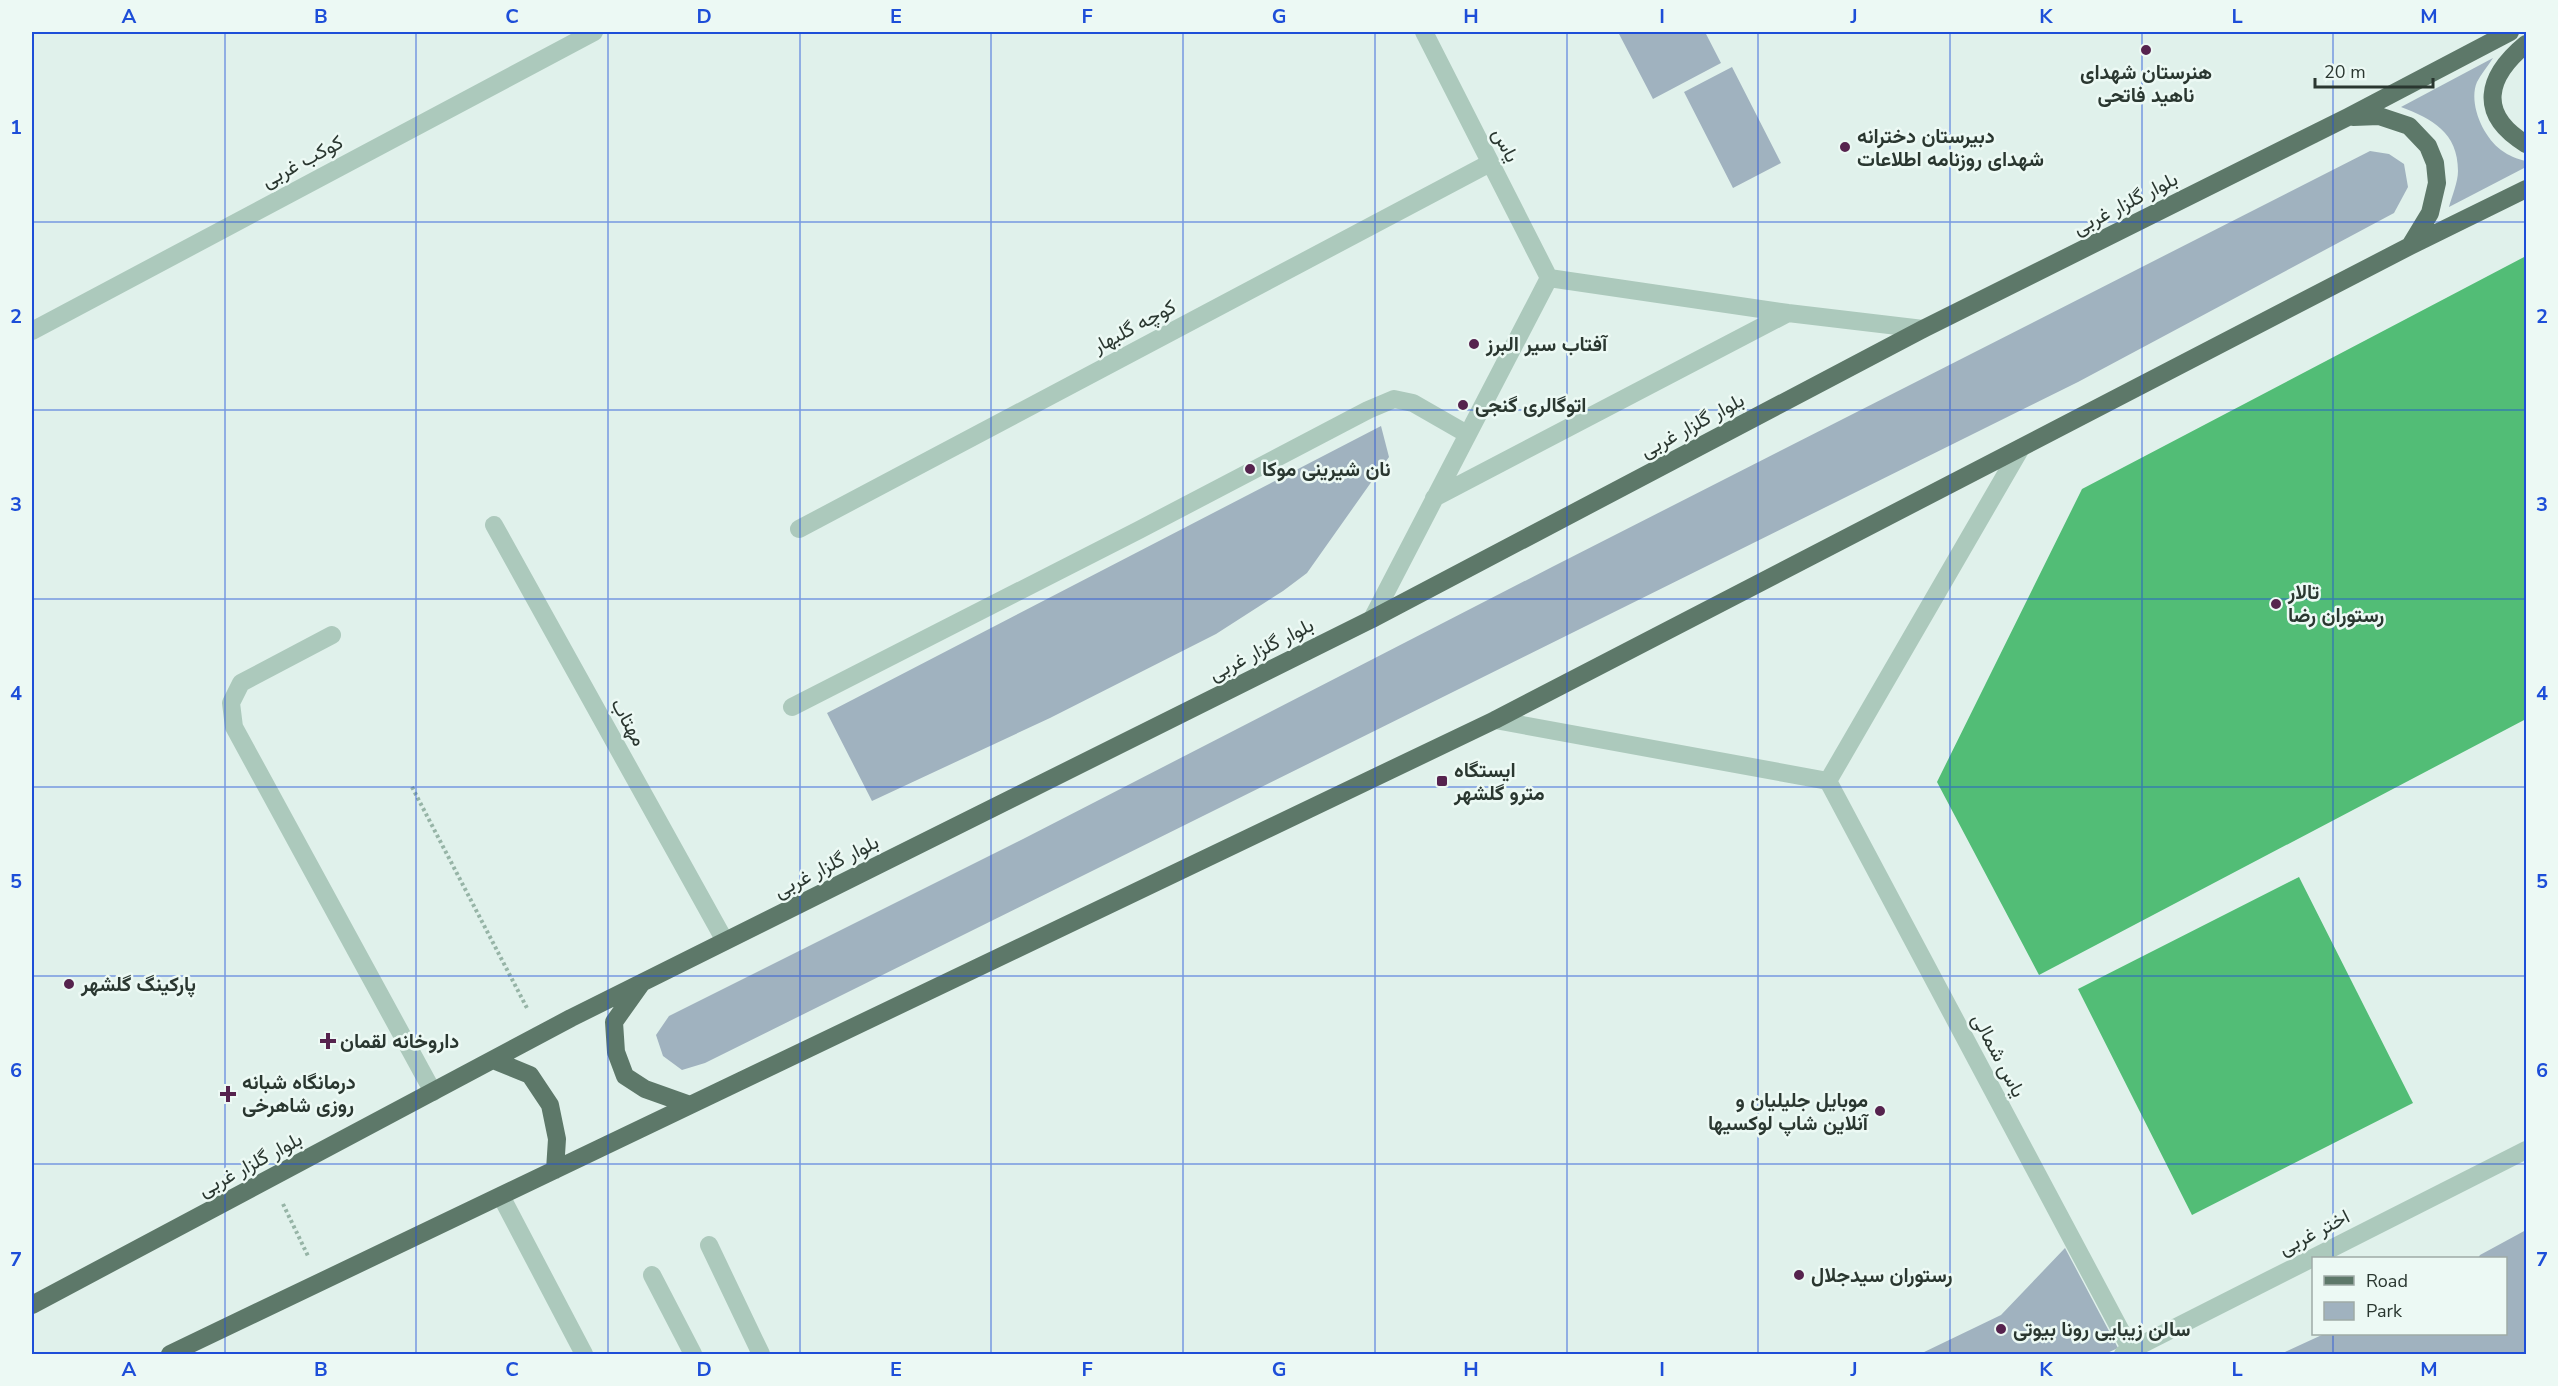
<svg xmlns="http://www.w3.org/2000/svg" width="2558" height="1386" font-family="'Nunito Sans',Vazirmatn,sans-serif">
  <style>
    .green { fill: #a0b2bf }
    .building { fill: #52bd76 }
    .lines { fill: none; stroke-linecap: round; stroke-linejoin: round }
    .path { stroke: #96b4a6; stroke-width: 4; stroke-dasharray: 3 3; stroke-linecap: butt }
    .minor { stroke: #acc9bc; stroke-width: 18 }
    .major { stroke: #5d7869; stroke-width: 18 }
    .grid { fill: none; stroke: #1d4ed8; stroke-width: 1.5; stroke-opacity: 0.55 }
    .poi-dot { fill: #56234e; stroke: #ecf9f4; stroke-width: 2 }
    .labels { text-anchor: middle; stroke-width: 5; stroke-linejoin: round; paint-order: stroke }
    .poi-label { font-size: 20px; font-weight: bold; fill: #2a3730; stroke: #ecf9f4; text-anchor: start }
    .street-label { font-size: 20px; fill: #2a3730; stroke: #ecf9f4 }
    .neatline { fill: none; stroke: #1d4ed8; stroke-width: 2 }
    .grid-label { font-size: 20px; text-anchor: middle; font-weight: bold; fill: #1d4ed8 }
  </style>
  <rect width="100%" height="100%" fill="#e0f1eb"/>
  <path class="green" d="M1618 32H1705L1721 63 1653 99Z
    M2493 58C2488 66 2481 74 2477 82 2468 103 2483 137 2501 150 2509 156 2517 159 2526 161V167L2449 207C2452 196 2458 182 2458 171 2458 132 2432 119 2401 107Z
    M1732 67 1781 163 1733 188 1684 92Z
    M2370 151 2389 154 2404 164 2408 187 2394 213 2078 382 705 1063 682 1070 663 1056 656 1035 669 1016 1025 838 1552 567Z
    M1381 426 1389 457 1307 573 1283 591 1216 634 1050 718 872 801 827 713Z
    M2526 1230V1354H2307L2285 1352 2324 1334H2506V1258H2478L2480 1255Z
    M2065 1248 2118 1348 2105 1354H1920L2001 1315Z"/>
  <path class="building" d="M2526 256V719L2039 975 1937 782 2082 489Z
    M2299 877 2413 1103 2192 1215 2078 989Z"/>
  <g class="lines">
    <path class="path" d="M412 787 528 1010
      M283 1204 308 1256"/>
    <path class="minor" d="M1424 32 1549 278
      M1549 278 1788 313 1923 329
      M32 331 594 32
      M1434 498 1788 313
      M494 525 725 941
      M799 529 1490 163
      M1372 619 1549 278
      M332 635 241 683 231 703 234 727 433 1092
      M792 707 1139 530 1368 410 1394 399 1413 403 1467 434
      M1495 720 1828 781
      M1828 781 2131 1350
      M1828 781 2021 448
      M501 1196 584 1354
      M709 1245 761 1354
      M652 1275 693 1354
      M2123 1354 2526 1150"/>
    <path class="major" d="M2526 44C2486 77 2477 114 2526 144
      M2353 117 2379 116 2409 126 2428 146 2435 163 2437 183 2430 213 2410 246
      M641 984 614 1022 616 1052 625 1076 645 1089 690 1105
      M493 1060 530 1075 550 1105 557 1139 555 1170
      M32 1305 571 1018 1372 619 1923 329 2348 117 2510 32
      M170 1354 1495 720 2410 246 2526 189"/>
  </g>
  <path class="grid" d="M225 32V1354M416 32V1354M608 32V1354M800 32V1354M991 32V1354M1183 32V1354M1375 32V1354M1567 32V1354M1758 32V1354M1950 32V1354M2142 32V1354M2333 32V1258M32 222H2526M32 410H2526M32 599H2526M32 787H2526M32 976H2526M32 1164H2526M2333 1334V1354"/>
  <g class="poi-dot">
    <circle cx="2146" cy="50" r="6"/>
    <circle cx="1845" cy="147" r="6"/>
    <circle cx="1474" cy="344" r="6"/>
    <circle cx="1463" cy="405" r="6"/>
    <circle cx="1250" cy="469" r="6"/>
    <circle cx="2276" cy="604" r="6"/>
    <rect x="1436" y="775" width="12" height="12" rx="3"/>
    <circle cx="69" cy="984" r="6"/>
    <path d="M325 1032h6v6h6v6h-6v6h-6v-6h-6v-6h6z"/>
    <path d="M225 1085h6v6h6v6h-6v6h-6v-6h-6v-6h6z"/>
    <circle cx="1880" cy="1111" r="6"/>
    <circle cx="1799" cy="1275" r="6"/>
    <circle cx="2001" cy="1329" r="6"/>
  </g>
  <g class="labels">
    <g class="poi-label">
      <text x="2146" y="79" text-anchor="middle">هنرستان شهدای<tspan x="2146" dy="23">ناهید فاتحی</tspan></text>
      <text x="1857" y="143">دبیرستان دخترانه<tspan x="1857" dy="23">شهدای روزنامه اطلاعات</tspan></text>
      <text x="1486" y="351">آفتاب سیر البرز</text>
      <text x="1475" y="412">اتوگالری گنجی</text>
      <text x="1262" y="476">نان شیرینی موکا</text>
      <text x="2288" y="599">تالار<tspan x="2288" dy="23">رستوران رضا</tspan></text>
      <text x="1454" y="777">ایستگاه<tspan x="1454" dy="23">مترو گلشهر</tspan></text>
      <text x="81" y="991">پارکینگ گلشهر</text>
      <text x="340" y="1048">داروخانه لقمان</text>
      <text x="242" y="1089">درمانگاه شبانه<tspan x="242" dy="23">روزی شاهرخی</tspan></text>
      <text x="1868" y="1107" text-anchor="end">موبایل جلیلیان و<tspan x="1868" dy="23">آنلاین شاپ لوکسیها</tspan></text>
      <text x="1811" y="1282">رستوران سیدجلال</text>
      <text x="2013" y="1336">سالن زیبایی رونا بیوتی</text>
    </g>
    <g class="street-label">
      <text transform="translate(1506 145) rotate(63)" y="7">یاس</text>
      <text transform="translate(302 161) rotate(-28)" y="7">کوکب غربی</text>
      <text transform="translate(2125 203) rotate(-27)" y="7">بلوار گلزار غربی</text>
      <text transform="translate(1134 326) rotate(-28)" y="7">کوچه گلبهار</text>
      <text transform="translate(1692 425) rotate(-28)" y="7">بلوار گلزار غربی</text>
      <text transform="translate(1261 649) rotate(-27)" y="7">بلوار گلزار غربی</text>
      <text transform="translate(629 722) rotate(61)" y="7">مهتاب</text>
      <text transform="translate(826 866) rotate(-27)" y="7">بلوار گلزار غربی</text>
      <text transform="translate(1999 1055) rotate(62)" y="7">یاس شمالی</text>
      <text transform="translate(250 1164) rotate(-28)" y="7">بلوار گلزار غربی</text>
      <text transform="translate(2314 1232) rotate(-27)" y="7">اختر غربی</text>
    </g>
  </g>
  <rect width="2558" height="1386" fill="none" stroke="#ecf9f4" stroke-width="66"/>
  <rect x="2312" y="1257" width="195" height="78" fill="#ecf9f4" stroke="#9eaba6" stroke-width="1.5"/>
  <rect x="2324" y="1276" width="30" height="9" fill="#5d7869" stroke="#9eaba6" stroke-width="1.5"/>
  <text x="2366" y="1287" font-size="18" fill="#2a3730">Road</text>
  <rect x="2324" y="1302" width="30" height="18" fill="#a0b2bf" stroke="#9eaba6" stroke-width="1.5"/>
  <text x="2366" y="1317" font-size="18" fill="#2a3730">Park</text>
  <path d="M2315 78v9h118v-9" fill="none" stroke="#2a3730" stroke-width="3"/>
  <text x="2324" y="78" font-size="18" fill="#2a3730" stroke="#ecf9f4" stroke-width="4.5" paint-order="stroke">20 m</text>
  <rect x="33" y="33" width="2492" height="1320" class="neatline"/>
  <g class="grid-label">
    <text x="129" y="23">A</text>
    <text x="321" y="23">B</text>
    <text x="512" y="23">C</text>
    <text x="704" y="23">D</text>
    <text x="896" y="23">E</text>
    <text x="1087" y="23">F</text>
    <text x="1279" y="23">G</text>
    <text x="1471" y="23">H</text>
    <text x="1662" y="23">I</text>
    <text x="1854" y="23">J</text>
    <text x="2046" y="23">K</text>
    <text x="2237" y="23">L</text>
    <text x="2429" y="23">M</text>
    <text x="16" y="134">1</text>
    <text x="2542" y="134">1</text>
    <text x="16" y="323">2</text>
    <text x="2542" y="323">2</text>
    <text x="16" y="511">3</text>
    <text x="2542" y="511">3</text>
    <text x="16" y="700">4</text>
    <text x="2542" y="700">4</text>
    <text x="16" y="888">5</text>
    <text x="2542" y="888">5</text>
    <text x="16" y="1077">6</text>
    <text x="2542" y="1077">6</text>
    <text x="16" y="1266">7</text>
    <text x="2542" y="1266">7</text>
    <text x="129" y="1376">A</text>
    <text x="321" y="1376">B</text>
    <text x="512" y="1376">C</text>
    <text x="704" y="1376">D</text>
    <text x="896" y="1376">E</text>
    <text x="1087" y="1376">F</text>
    <text x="1279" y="1376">G</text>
    <text x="1471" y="1376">H</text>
    <text x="1662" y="1376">I</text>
    <text x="1854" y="1376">J</text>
    <text x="2046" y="1376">K</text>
    <text x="2237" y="1376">L</text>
    <text x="2429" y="1376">M</text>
  </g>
</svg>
